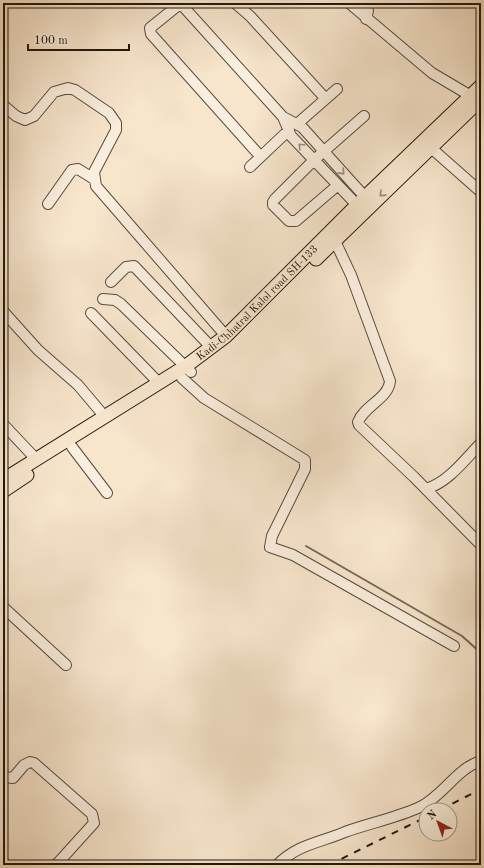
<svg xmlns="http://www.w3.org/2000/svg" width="484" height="868" font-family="'Old Standard TT',serif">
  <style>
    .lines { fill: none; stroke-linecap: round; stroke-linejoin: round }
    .stream { stroke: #766959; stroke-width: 2 }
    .minor-casing { stroke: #564b3d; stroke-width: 12 }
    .major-casing { stroke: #21180d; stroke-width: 15 }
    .minor { stroke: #faeede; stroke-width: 10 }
    .major { stroke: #f7e5cc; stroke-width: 13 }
    .rail { stroke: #21180d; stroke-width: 2; stroke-dasharray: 7 7; stroke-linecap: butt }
    .oneway { stroke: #988e80 }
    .oneway2 { stroke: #978976 }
    .labels { text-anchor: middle; stroke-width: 4; stroke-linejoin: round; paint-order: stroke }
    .street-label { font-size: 11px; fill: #21180d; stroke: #faeede }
  </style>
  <rect width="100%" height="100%" fill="#f7e5cc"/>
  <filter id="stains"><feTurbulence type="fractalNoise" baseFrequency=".005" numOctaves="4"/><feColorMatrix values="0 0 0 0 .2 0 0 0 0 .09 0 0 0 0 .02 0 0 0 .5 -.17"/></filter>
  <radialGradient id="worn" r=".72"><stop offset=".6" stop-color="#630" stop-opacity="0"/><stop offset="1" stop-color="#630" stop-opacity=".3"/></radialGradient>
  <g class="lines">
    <path class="stream" d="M306 546 462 636 481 653"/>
    <defs>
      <path id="minor" d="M180 3 283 117 302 127 365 197
        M181 3 150 28 151 34 260 156
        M235 3 250 16 325 98
        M349 3 432 73 471 96
        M365 3 368 11 366 19
        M3 105 16 116 25 120 34 116 54 92 68 88 75 90 109 113 116 123V130L94 172 96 186 226 336
        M283 117 291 136 357 205
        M297 124 337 89
        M430 147 481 192
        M250 167 289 130
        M338 185 296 221H289L273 205V202L275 199 314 160 364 116
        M48 204 72 170 78 169 94 179
        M335 241 351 275 390 381C389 398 364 406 358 422L359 425 414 477 481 545
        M111 282 126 267 134 266 211 347
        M103 299 115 300 121 304 191 372
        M3 311 38 350 78 385 105 417
        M91 313 159 383
        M182 378 204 398 305 460V469L272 536 270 547 293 555 454 646
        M3 424 36 459
        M72 447 107 493
        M426 489C449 482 465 459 481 443
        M3 607 66 665
        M3 777 13 778 24 765 30 762 34 763 92 814 94 823 56 865
        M3 863 6 865
        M277 865C298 844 319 843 345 832 370 823 396 818 420 807 443 796 457 768 481 761"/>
      <g id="major">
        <path d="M316 259 481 99"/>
        <path id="s1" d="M3 480 186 366 226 336 365 197 481 86"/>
        <path d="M3 491 27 475"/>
      </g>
    </defs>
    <use href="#minor" class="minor-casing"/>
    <use href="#major" class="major-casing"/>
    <use href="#minor" class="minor"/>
    <use href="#major" class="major"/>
    <path class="rail" d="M440 810 481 789
      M329 865 426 817"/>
  </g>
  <defs><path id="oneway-chevron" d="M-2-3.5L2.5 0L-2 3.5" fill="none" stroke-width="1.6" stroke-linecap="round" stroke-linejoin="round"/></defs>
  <g class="oneway">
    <use href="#oneway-chevron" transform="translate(301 146) rotate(-134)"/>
    <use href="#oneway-chevron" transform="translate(342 172) rotate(48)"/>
  </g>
  <use class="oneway2" href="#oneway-chevron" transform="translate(382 194) rotate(136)"/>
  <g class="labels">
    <g class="street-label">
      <text dy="4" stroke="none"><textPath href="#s1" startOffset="311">Kadi-Chhatral Kalol road SH-133</textPath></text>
    </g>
  </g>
  <rect width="484" height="868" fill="none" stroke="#f7e5cc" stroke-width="16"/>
  <rect x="4" y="4" width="476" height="860" fill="none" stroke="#21180d" stroke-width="2"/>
  <rect x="8" y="8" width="468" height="852" fill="none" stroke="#21180d"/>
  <g transform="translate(438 822) rotate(319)"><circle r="19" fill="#faeede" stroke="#a3988a"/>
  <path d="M0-3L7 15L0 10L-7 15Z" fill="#8f2418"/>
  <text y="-6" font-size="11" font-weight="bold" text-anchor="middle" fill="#21180d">N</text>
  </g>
  <path d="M28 44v6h101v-6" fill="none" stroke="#21180d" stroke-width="2"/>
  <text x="34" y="44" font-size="12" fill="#21180d" stroke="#faeede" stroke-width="3" paint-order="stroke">100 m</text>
  <rect width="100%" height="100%" filter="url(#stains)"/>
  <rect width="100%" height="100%" fill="url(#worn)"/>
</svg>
